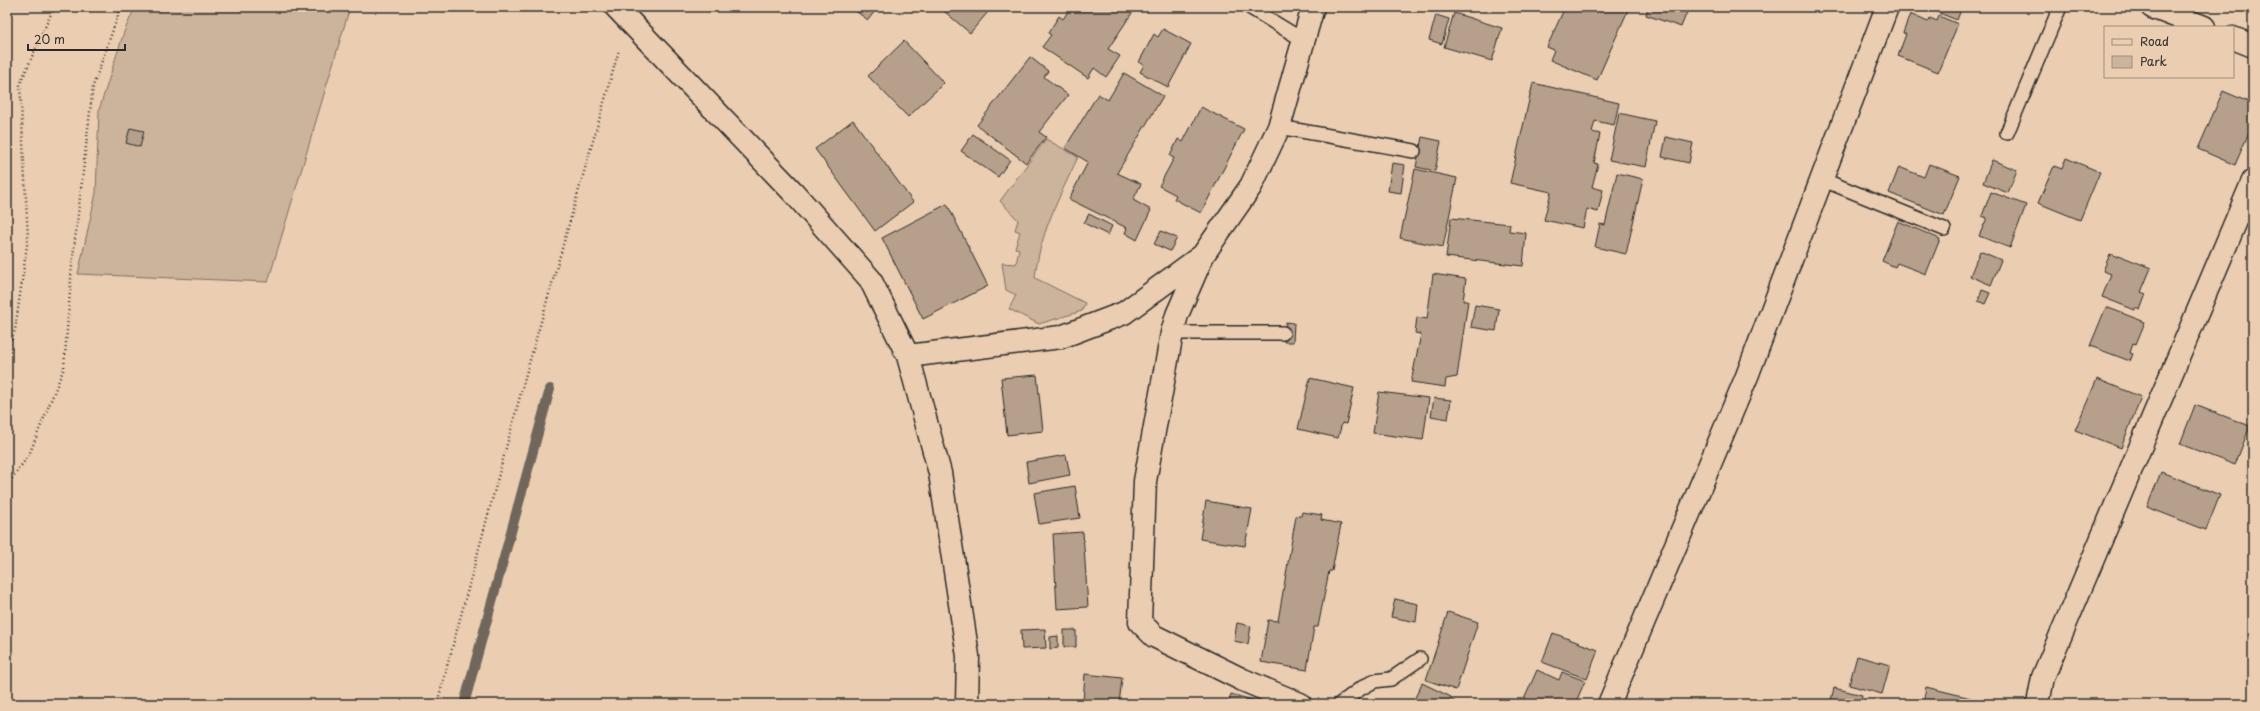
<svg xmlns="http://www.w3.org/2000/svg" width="2260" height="711" font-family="'Playpen Sans',sans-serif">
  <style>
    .green { fill: #ccb39b; stroke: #7c6f63 }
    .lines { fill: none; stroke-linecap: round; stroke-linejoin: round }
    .stream { stroke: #71665c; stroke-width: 10 }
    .building { fill: #b6a08c; stroke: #2b2b2b }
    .lane-casing { stroke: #2b2b2b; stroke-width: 16 }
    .street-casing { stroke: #2b2b2b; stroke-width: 25 }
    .path { stroke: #2b2b2b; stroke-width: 2.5; stroke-dasharray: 1 3; stroke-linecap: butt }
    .lane { stroke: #ebceb1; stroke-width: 13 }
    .street { stroke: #ebceb1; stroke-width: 22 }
  </style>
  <rect width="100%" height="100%" fill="#ebceb1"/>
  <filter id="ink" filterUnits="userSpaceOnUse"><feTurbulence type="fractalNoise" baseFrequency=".025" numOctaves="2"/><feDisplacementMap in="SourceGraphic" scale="8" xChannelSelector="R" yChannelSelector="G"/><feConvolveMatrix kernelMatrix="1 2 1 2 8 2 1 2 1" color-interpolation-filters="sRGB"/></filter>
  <g filter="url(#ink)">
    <path class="green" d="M135 7H350L268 282 78 274 96 193 99 110 124 32Z
      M1046 139 1078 157C1060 196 1039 235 1035 278L1085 303 1082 311 1039 324 1009 309 1016 295 1006 290 1002 263 1016 264 1019 249 1015 248 1020 232 1015 230 1018 220 1000 201Z"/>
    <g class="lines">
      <path class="stream" d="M464 704 550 389"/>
    </g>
    <path class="building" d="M850 7H878L868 20Z
      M939 7H982L988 12 970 33Z
      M1071 7H1136L1108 49 1120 56 1106 77 1094 68 1088 78 1042 47 1051 35 1048 33 1059 16 1063 19Z
      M1565 7 1629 8 1597 80 1550 60 1554 50 1547 47Z
      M1648 7H1689L1681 27 1646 15Z
      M1924 7H1962L1957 20Z
      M1454 13 1502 28 1492 61 1444 47Z
      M1910 14 1928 22 1930 18 1937 21 1939 16 1958 24 1938 72 1898 56 1906 34 1903 33Z
      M1436 15 1449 19 1442 44 1429 40Z
      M1163 29 1191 44 1168 87 1140 72 1144 65 1139 62 1154 34 1158 37Z
      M904 41 944 83 908 117 868 76Z
      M1030 57 1048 71 1044 77 1068 95 1039 132 1046 137 1026 163 977 125Z
      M1124 73 1163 96 1117 173 1141 184 1133 200 1151 210 1137 240 1125 233 1127 228 1069 199 1088 162 1065 148 1098 94 1108 100Z
      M1533 83 1619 103 1614 125 1595 121 1592 132 1600 134 1594 163 1598 164 1592 187 1603 190 1598 212 1587 209 1583 228 1544 220 1551 192 1510 183Z
      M2223 91 2253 104V123L2235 165 2198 149Z
      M1201 107 1244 129 1201 213 1174 199 1176 195 1159 186 1174 158 1170 156 1178 139 1183 142Z
      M1619 113 1655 121 1646 167 1609 160Z
      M853 120 913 202 875 231 815 149Z
      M130 128 144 131 140 147 126 143Z
      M973 134 1010 160 998 177 961 151Z
      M1422 137 1441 141 1435 171 1416 167Z
      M1666 137 1693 143 1689 163 1662 157Z
      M2066 158 2100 172 2080 220 2038 203 2054 166 2062 169Z
      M1992 160 2017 170 2008 193 1983 183Z
      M1392 163 1405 165 1401 193 1388 191Z
      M1929 164 1960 176 1944 215 1889 193 1899 167 1924 177Z
      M1415 169 1457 178 1443 247 1400 238Z
      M1617 173 1643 179 1626 254 1595 247 1600 224 1605 225Z
      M1991 192 2026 205 2010 248 1979 236 1987 218 1982 216Z
      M947 204 988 286 923 319 882 238Z
      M1089 214 1112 226 1108 235 1084 223Z
      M1451 218 1510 224 1509 231 1526 233 1523 266 1446 257Z
      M1898 221 1940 239 1926 274 1897 263 1895 267 1882 261Z
      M1161 231 1177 238 1170 251 1154 244Z
      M1980 251 2001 260 1991 285 1970 276Z
      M2110 254 2118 257V255L2151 268 2141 292 2146 294 2140 310 2135 308V310L2102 297 2111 274 2103 271Z
      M1433 274 1466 279 1463 301H1468L1457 377 1446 379 1445 387 1411 382 1421 334 1415 333 1417 317 1427 319Z
      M1982 290 1990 293 1985 304 1978 301Z
      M1475 305 1499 309 1496 331 1471 327Z
      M2106 307 2145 322 2136 344 2133 343 2130 353 2133 354 2130 361 2090 346Z
      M1286 322 1294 323 1293 342H1284Z
      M1037 375 1043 431 1007 435 1001 378Z
      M1310 378 1354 388 1346 424 1342 423 1338 438 1298 429Z
      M2097 379 2141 397 2121 448 2075 430Z
      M1379 392 1429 398 1423 440 1373 433Z
      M1434 398 1451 400 1448 419 1431 416Z
      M2195 405 2250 426 2235 465 2180 444Z
      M1066 455 1070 475 1029 483 1026 462Z
      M2161 472 2220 495 2206 530 2147 507Z
      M1075 486 1080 518 1039 524 1034 493Z
      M1206 501 1252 509 1245 546 1200 539Z
      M1302 512 1322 515 1321 520 1341 524 1332 571H1329L1318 627H1314L1307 670 1261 662 1268 620 1278 621 1296 516H1301Z
      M1083 532 1088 607 1057 609 1053 534Z
      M1395 599 1418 604 1416 622 1391 617Z
      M1448 612 1478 622 1456 690 1426 680Z
      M1237 623 1251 626 1248 644 1234 641Z
      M1045 629 1046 648 1022 649 1021 630Z
      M1064 630H1076V647H1064Z
      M1553 633 1598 650 1587 679 1542 662Z
      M1058 636V648L1050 649V637Z
      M1857 656 1890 665 1882 694 1849 685Z
      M1537 670 1559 680 1562 672 1585 681 1575 704H1522Z
      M1085 674 1122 678 1119 704 1083 702Z
      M1422 683 1451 697 1450 699 1459 704H1412Z
      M1926 687 1987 702V704H1923Z
      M1834 688 1862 695 1860 704H1830Z
      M1231 694 1263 703 1228 704Z"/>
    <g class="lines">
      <defs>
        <path id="lane" d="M1249 7 1303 40
          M1279 127 1414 151
          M2007 133 2060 7
          M1821 179 1944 229
          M1172 333H1283
          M1340 704 1360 689 1374 681 1391 679 1420 659"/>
        <path id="street" d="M616 7 794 193 870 279 908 356 940 473 968 656 967 704
          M2152 7 2204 27
          M2233 38 2253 46
          M908 356 1061 337 1124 313 1203 255
          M1300 704 1243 680 1154 636 1140 622 1145 481 1172 333 1177 315 1203 255 1251 186 1279 127 1313 7
          M1609 704 1747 376 1887 7
          M2038 704 2043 677 2253 181"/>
      </defs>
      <use href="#lane" class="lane-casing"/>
      <use href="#street" class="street-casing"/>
      <path class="path" d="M7 351 15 330 28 238 20 84 54 7
        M7 485 29 455 64 368 72 266 93 86 121 7
        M437 704 526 374 619 50"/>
      <use href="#lane" class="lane"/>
      <use href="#street" class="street"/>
    </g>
  </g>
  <rect width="2260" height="711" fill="none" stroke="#ebceb1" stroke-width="24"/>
  <rect x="12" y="12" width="2236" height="687" fill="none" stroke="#2b2b2b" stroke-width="1.5" filter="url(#ink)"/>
  <rect x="2104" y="26" width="130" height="52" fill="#ebceb1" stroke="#9e8d7b"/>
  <rect x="2112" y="39" width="20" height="6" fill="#ebceb1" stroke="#9e8d7b"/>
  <text x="2140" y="46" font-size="12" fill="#2b2b2b">Road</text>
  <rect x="2112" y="56" width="20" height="12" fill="#ccb39b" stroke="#9e8d7b"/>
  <text x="2140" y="66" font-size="12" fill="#2b2b2b">Park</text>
  <path d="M28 44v6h97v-6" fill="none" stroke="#2b2b2b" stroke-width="2"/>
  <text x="34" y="44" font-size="12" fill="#2b2b2b" stroke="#ebceb1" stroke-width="3" paint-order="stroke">20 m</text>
</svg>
